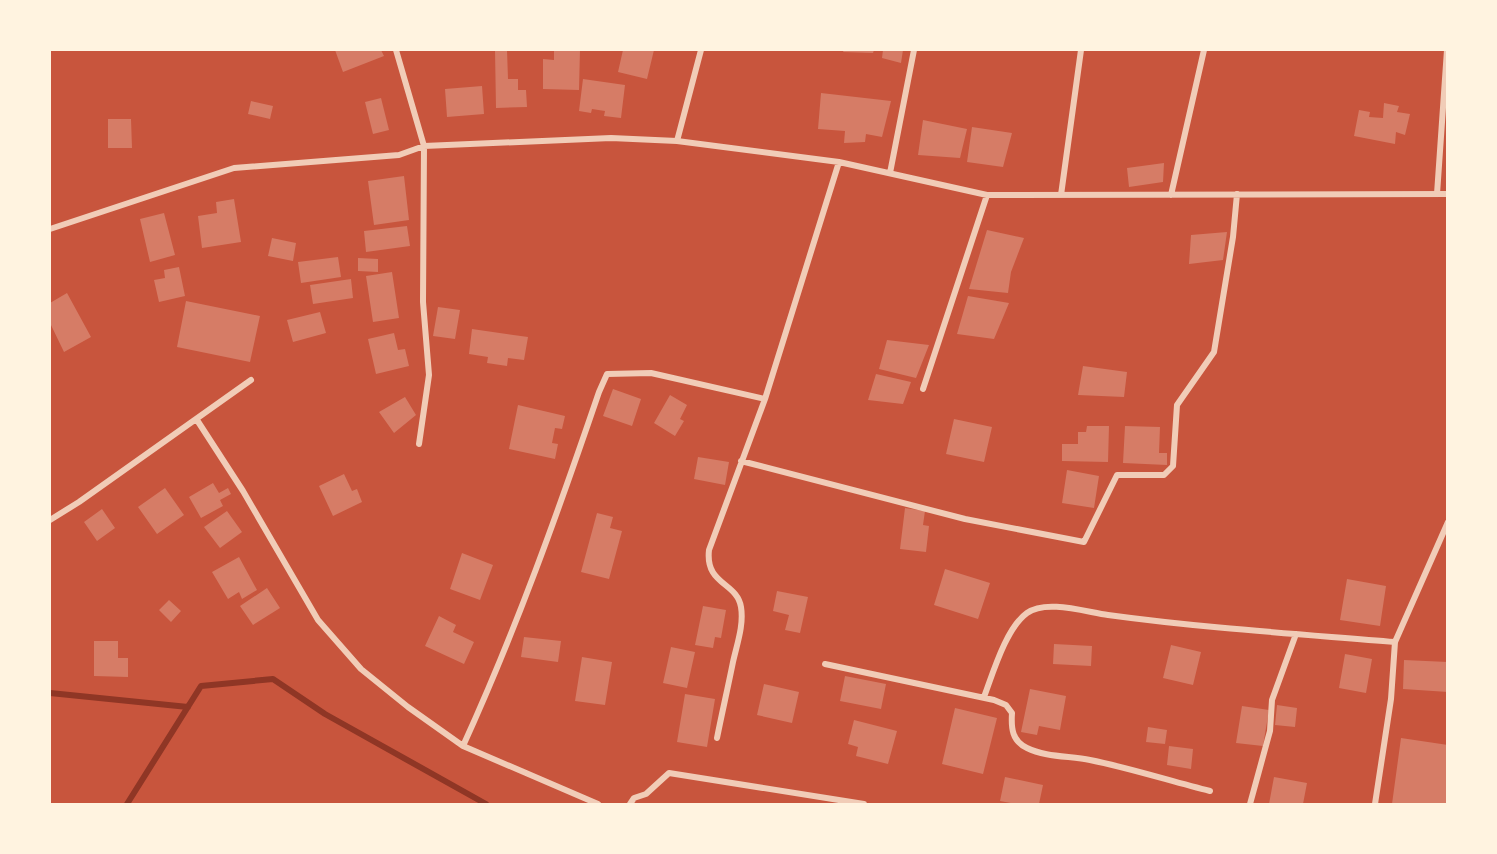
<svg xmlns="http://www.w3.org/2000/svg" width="1497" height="854" font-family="'Exo 2',sans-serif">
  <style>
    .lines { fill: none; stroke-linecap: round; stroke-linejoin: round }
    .stream { stroke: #8f3625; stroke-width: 6 }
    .building { fill: #d67c66 }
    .minor { stroke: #f1ccb7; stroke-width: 6 }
  </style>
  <rect width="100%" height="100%" fill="#c8553d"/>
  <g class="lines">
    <path class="stream" d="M50 693 188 707
      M127 804 201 686 273 679 325 714 486 804"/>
  </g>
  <path class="building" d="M335 50H381L384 56 343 72Z
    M495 50H507L508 79H518V90H526L527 107 496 108Z
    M554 50H580L579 90 543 89V59L554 60Z
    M623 50H654L647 79 618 72Z
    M844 50H874L873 53 843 52Z
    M883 50H903L901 63 882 58Z
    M583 79 625 85 621 118 604 116 605 111 592 109 591 113 579 111Z
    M482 86 484 114 447 117 445 89Z
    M821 93 891 101 882 137 866 134 865 142 844 143 845 131 818 129Z
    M381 98 389 130 373 134 365 102Z
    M251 101 273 106 270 119 248 114Z
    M1384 103 1399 106 1397 112 1410 114 1405 135 1396 132 1395 144 1354 136 1359 110 1370 112 1369 117 1383 118Z
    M108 119H131L132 148H108Z
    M923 120 967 129 960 158 918 155Z
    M972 127 1012 133 1003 167 967 162Z
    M1164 163 1163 182 1129 187 1127 168Z
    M404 176 409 220 374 225 368 181Z
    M234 199 241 242 202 248 198 216 217 213 216 202Z
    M164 213 175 255 150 262 140 219Z
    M407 226 410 246 366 252 364 231Z
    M987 230 1024 238 1011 272 1008 293 969 289Z
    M1227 232 1223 260 1189 264 1191 235Z
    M272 238 296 243 293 261 268 256Z
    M338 257 341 277 301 283 298 262Z
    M358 258 378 259V272L358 271Z
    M179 267 185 296 159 302 154 280 165 278 164 270Z
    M392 272 399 318 373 322 366 276Z
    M351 279 353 298 313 304 310 285Z
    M67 293 91 337 64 352 50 323V303Z
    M968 296 1009 303 994 339 957 334Z
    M186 301 260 316 250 362 177 347Z
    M438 307 460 310 455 339 433 336Z
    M320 312 326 333 293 342 287 320Z
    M472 329 528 337 524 360 508 358 507 366 487 363 488 357 469 354Z
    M394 333 398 350 405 349 409 366 376 374 368 339Z
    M887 340 929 345 916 378 879 369Z
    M1083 366 1127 372 1124 397 1078 395Z
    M876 374 911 382 903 404 868 400Z
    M613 389 641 399 632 426 603 416Z
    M670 395 687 405 680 419 684 421 675 436 654 423Z
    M405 397 416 415 394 433 379 412Z
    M518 405 565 416 562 429 555 428 552 443 558 444 555 459 509 449Z
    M954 419 992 427 984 462 946 454Z
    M1087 426H1109L1108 462 1062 461V444H1078V432H1086Z
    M1125 426 1160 427 1159 453H1167V465L1123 463Z
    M698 457 729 462 725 485 694 479Z
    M1067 470 1099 476 1094 508 1062 503Z
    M344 474 352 491 357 489 362 502 333 516 319 486Z
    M213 483 219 493 228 488 231 494 220 500 223 506 201 518 189 497Z
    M165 488 184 515 157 534 138 507Z
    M905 508 925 511 923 525 929 526 926 552 900 549Z
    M102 509 115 528 97 541 84 522Z
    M227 511 242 532 220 548 204 527Z
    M597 513 613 517 610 528 622 531 609 579 581 572Z
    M462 553 493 565 480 600 450 589Z
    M239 557 257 590 242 599 239 592 228 599 212 572Z
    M945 569 990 583 978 619 934 605Z
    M1347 579 1386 586 1380 626 1340 620Z
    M267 588 280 608 253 625 240 606Z
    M777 591 808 597 800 633 785 630 789 615 773 611Z
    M169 600 181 611 171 622 159 610Z
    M703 606 726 610 721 638 715 637 713 648 695 645Z
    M439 616 456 625 453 632 474 642 464 664 425 646Z
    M524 637 561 641 558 662 521 657Z
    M94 641H118V658H128V677L94 676Z
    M1054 644 1092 646 1091 666 1053 664Z
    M1171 645 1201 652 1193 685 1163 678Z
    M671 647 695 652 687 688 663 683Z
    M1345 654 1372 659 1366 693 1339 688Z
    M582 657 612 662 605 705 575 701Z
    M1404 660 1448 662V692L1403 689Z
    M845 676 886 684 881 709 840 701Z
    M764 684 799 692 792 723 757 715Z
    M1030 689 1066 696 1060 730 1039 726 1037 735 1021 732Z
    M685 694 715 699 707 747 677 742Z
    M1277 705 1297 708 1295 727 1275 725Z
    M1242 706 1269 710 1263 746 1236 743Z
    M955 708 997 718 983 774 942 764Z
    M854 720 897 731 888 764 856 756 858 747 848 744Z
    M1148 727 1167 730 1165 744 1146 742Z
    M1401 738 1448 745V804H1392Z
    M1169 746 1193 749 1191 769 1167 765Z
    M1005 777 1043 785 1039 804H1016L1000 801Z
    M1274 777 1307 783 1303 804H1269Z"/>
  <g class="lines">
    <path class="minor" d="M396 50 424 146 423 302 429 375 419 444
      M677 141 701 50
      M890 173 914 50
      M1437 194 1447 50
      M1061 195 1081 50
      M1171 195 1204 50
      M50 229 234 168 399 155 424 146 611 138 677 141 839 162 987 195 1448 194
      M923 389 987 195
      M197 420 243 491 318 620 361 669 408 707 463 746
      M741 461 965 519 1084 542 1117 475H1164L1173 466 1177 405 1214 352 1233 237 1237 194
      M50 520 79 502 251 380
      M825 664 994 700 1006 705 1012 713C1011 728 1012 741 1027 748 1045 757 1070 756 1090 760 1130 768 1170 781 1210 791
      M984 697C993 673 1006 628 1027 613 1046 599 1086 612 1108 615 1203 628 1299 634 1395 642
      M717 738C722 713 728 687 733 662 737 644 744 625 741 607 737 582 705 585 709 550L765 399
      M598 804 463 746C516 630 558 512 599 392L607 374 651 373 765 399 839 162
      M630 804 634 798 646 794 669 773 864 804
      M1250 804 1270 731 1272 700 1296 634
      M1375 804 1391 699 1395 642 1448 522"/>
  </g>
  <rect width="1497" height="854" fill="none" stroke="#fff3e0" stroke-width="102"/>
</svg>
